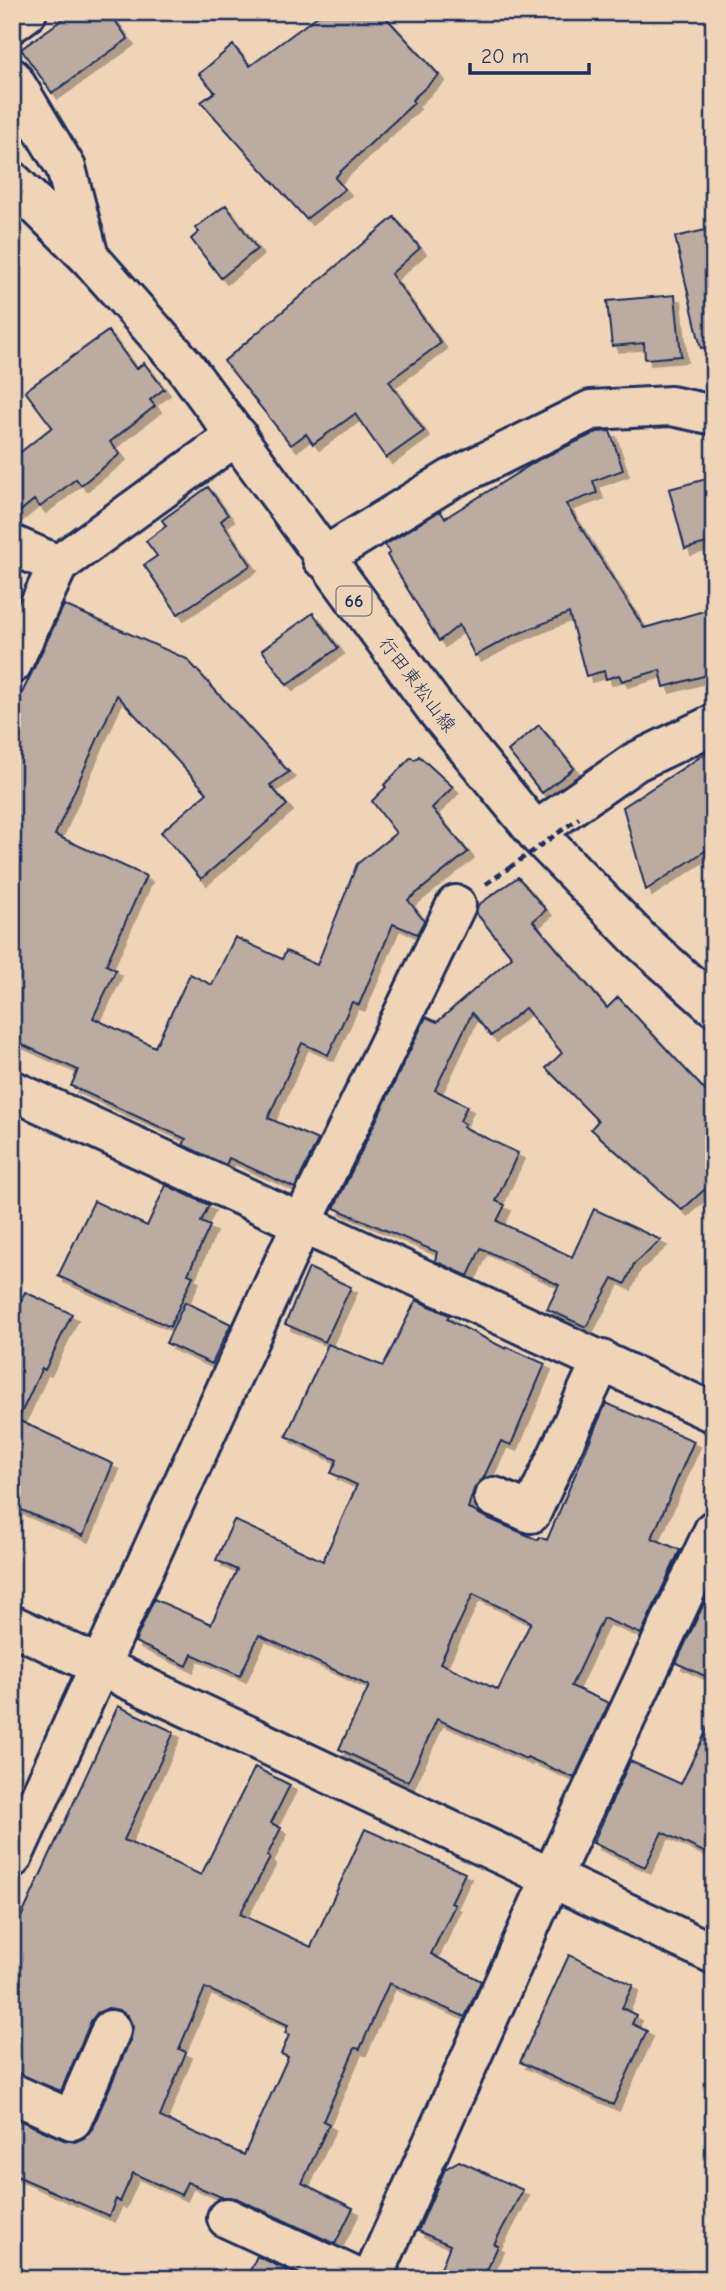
<svg xmlns="http://www.w3.org/2000/svg" width="726" height="2291" font-family="'Comic Neue','Klee One',sans-serif">
  <style>
    .building { fill: #bbaba1; stroke: #1b2f5e; stroke-width: 2; fill-rule: evenodd; filter: url(#shadow) }
    .lines { fill: none; stroke-linecap: round; stroke-linejoin: round }
    .minor-casing { stroke: #1b2f5e; stroke-width: 44 }
    .major-casing { stroke: #1b2f5e; stroke-width: 44 }
    .path { stroke: #1b2f5e; stroke-width: 4.5; stroke-dasharray: 7 5; stroke-linecap: butt }
    .minor { stroke: #f0d4b7; stroke-width: 38 }
    .major { stroke: #f0d4b7; stroke-width: 38 }
    .path-bridge { stroke: #1b2f5e; stroke-width: 4.5; stroke-dasharray: 7 5; stroke-linecap: butt }
    .labels { text-anchor: middle; stroke-width: 7; stroke-linejoin: round; paint-order: stroke }
    .shield { fill: #f0d4b7; stroke: #5b6079; stroke-width: 2 }
    .shield-label { font-size: 18px; font-weight: bold; fill: #1b2f5e }
    .street-label { font-size: 19px; fill: #1b2f5e; stroke: #f0d4b7 }
  </style>
  <defs>
    <filter id="shadow"><feDropShadow dx="6" dy="6" stdDeviation="0" flood-color="#0004"/></filter>
  </defs>
  <rect width="100%" height="100%" fill="#f0d4b7"/>
  <filter id="ink" filterUnits="userSpaceOnUse"><feTurbulence type="fractalNoise" baseFrequency=".0143" numOctaves="2"/><feDisplacementMap in="SourceGraphic" scale="14" xChannelSelector="R" yChannelSelector="G"/><feConvolveMatrix kernelMatrix="1 2 1 2 8 2 1 2 1" color-interpolation-filters="sRGB"/></filter>
  <g filter="url(#ink)">
    <path class="building" d="M73 12H109L128 39 52 93 21 49Z
      M323 12H381L439 75 412 100 414 103 340 172 335 178 345 189 306 219 201 102 215 92 199 74 233 45 250 66Z
      M226 205 257 249 221 278 191 239 199 232 195 228Z
      M394 217 420 248 391 274 441 343 389 381 424 431 386 458 355 414 313 444 306 434 291 445 224 361Z
      M714 228V346L701 348 675 237Z
      M675 295 681 356 645 359 644 343 612 346 607 301Z
      M108 331 136 369 144 363 164 389 150 400 155 406 110 442 120 454 81 485 76 479 40 507 34 500 12 518V459L52 427 25 391Z
      M610 431 623 470 593 481 597 493 566 504 644 628 714 608V673L664 687 660 670 622 681 619 675 606 679 604 671 586 676 569 613 510 637 475 656 459 625 439 641 387 555 390 553 385 545 440 511 445 518 540 459 597 432Z
      M714 477V541L685 549 669 489Z
      M208 487 228 515 221 521 251 565 178 614 144 565 157 556 146 541 166 526 162 520Z
      M64 605 187 659 289 772 270 785 287 805 201 879 161 832 207 793 117 695 55 835 146 876 106 965 116 970 93 1018 155 1047 190 974 212 985 235 937 282 959 286 951 317 965 357 864 396 833 372 801 386 787 384 785 411 757 415 760 419 756 453 787 432 808 468 852 408 900 424 921 417 934 393 924 359 1005 352 1002 328 1055 302 1043 268 1118 318 1140 295 1188 229 1158 226 1165 183 1145 186 1139 71 1086 78 1070 12 1040V689L22 693Z
      M313 613 338 648 287 685 262 650Z
      M539 725 574 768 542 793 508 751Z
      M714 748V845L646 890 623 807Z
      M518 877 546 910 533 921 607 1008 618 997 714 1100V1181L682 1210 591 1129 598 1121 546 1068 562 1053 525 1008 491 1036 472 1013 435 1090 467 1106 460 1121 465 1124 463 1127 518 1153 496 1201 505 1205 497 1221 572 1257 594 1209 661 1240 634 1264 625 1284 613 1278 586 1327 547 1309 559 1285 481 1248 468 1276 435 1261 437 1252 334 1208 426 1017 437 1022 512 957 476 913 478 905Z
      M166 1185 209 1205 201 1222 210 1226 188 1274 193 1276 170 1327 58 1276 94 1201 147 1226Z
      M309 1268 351 1287 325 1342 285 1324Z
      M25 1292 72 1314 45 1370 42 1368 18 1420 113 1464 83 1536 12 1506V1319Z
      M416 1300 449 1315 447 1319 506 1349 507 1347 545 1364 511 1445 501 1441 483 1479 474 1489 468 1508 485 1517 538 1540 539 1537 547 1540 606 1403 694 1441 652 1538 680 1550 641 1634 603 1618 571 1686 609 1703 574 1778 527 1757 526 1759 437 1719 408 1782 339 1749 369 1686 259 1635 240 1676 192 1654 187 1666 135 1642 154 1599 211 1624 237 1570 216 1560 234 1520 323 1561 357 1485 331 1473 337 1460 286 1436 328 1344 383 1366ZM473 1594 531 1622 498 1690 440 1663Z
      M185 1302 231 1324 212 1364 166 1343Z
      M714 1582V1680L676 1663Z
      M118 1706 174 1732 124 1840 201 1875 255 1767 290 1785 271 1823 281 1828 267 1856 270 1858 240 1914 311 1947 365 1829 465 1873 451 1903 455 1905 431 1954 481 1981 465 2017 389 1983 360 2049 355 2048 323 2121 329 2124 302 2183 353 2208 335 2244 236 2198 221 2197 187 2182 181 2195 133 2173 120 2202 116 2199 109 2216 12 2174V2117L64 2140 75 2142 84 2138 92 2129 131 2038 133 2027 128 2016 119 2010 108 2008 97 2013 91 2021 61 2091 12 2072V1937ZM205 1988 288 2025 285 2033 289 2035 281 2054 288 2057 244 2155 160 2117 186 2052 179 2049Z
      M714 1715V1857L662 1832 645 1867 593 1843 630 1761 681 1784Z
      M569 1955 633 1985 622 2008 636 2015 632 2024 647 2031 613 2105 520 2062Z
      M459 2161 523 2190 494 2244 498 2246 483 2279H437L450 2245 418 2231 445 2169Z
      M257 2256 306 2279H246Z"/>
    <g class="lines">
      <defs>
        <path id="minor" d="M12 23 27 12
          M12 78 66 168 89 257
          M12 545 58 565
          M322 558 451 479 591 410 671 406 714 415
          M12 664 58 565 237 435
          M536 831 635 762 714 724
          M12 1090 714 1413
          M494 1497 531 1513 602 1360
          M12 1625 714 1954
          M12 1858 303 1221 456 905
          M12 2093 72 2120 111 2030
          M227 2218 359 2279
          M372 2279 551 1878 714 1530"/>
        <path id="major" d="M12 181 89 257 184 365 438 712 540 837 640 940 714 1006"/>
      </defs>
      <use href="#minor" class="minor-casing"/>
      <use href="#major" class="major-casing"/>
      <path class="path" d="M486 884 509 868"/>
      <use href="#minor" class="minor"/>
      <use href="#major" class="major"/>
      <path class="path-bridge" d="M509 868 579 818"/>
    </g>
  </g>
  <g class="labels">
    <rect class="shield" x="336.5" y="586.5" width="35" height="29" rx="5"/>
    <g class="shield-label">
      <text x="354" y="607">66</text>
    </g>
    <g class="street-label">
      <text transform="translate(418 684) rotate(53)" y="7">行田東松山線</text>
    </g>
  </g>
  <rect width="726" height="2291" fill="none" stroke="#f0d4b7" stroke-width="42"/>
  <rect x="21" y="21" width="684" height="2249" fill="none" stroke="#1b2f5e" stroke-width="2.5" filter="url(#ink)"/>
  <path d="M470 63v10h119v-10" fill="none" stroke="#1b2f5e" stroke-width="3.5"/>
  <text x="481" y="63" font-size="21" fill="#1b2f5e" stroke="#f0d4b7" stroke-width="5" paint-order="stroke">20 m</text>
</svg>
